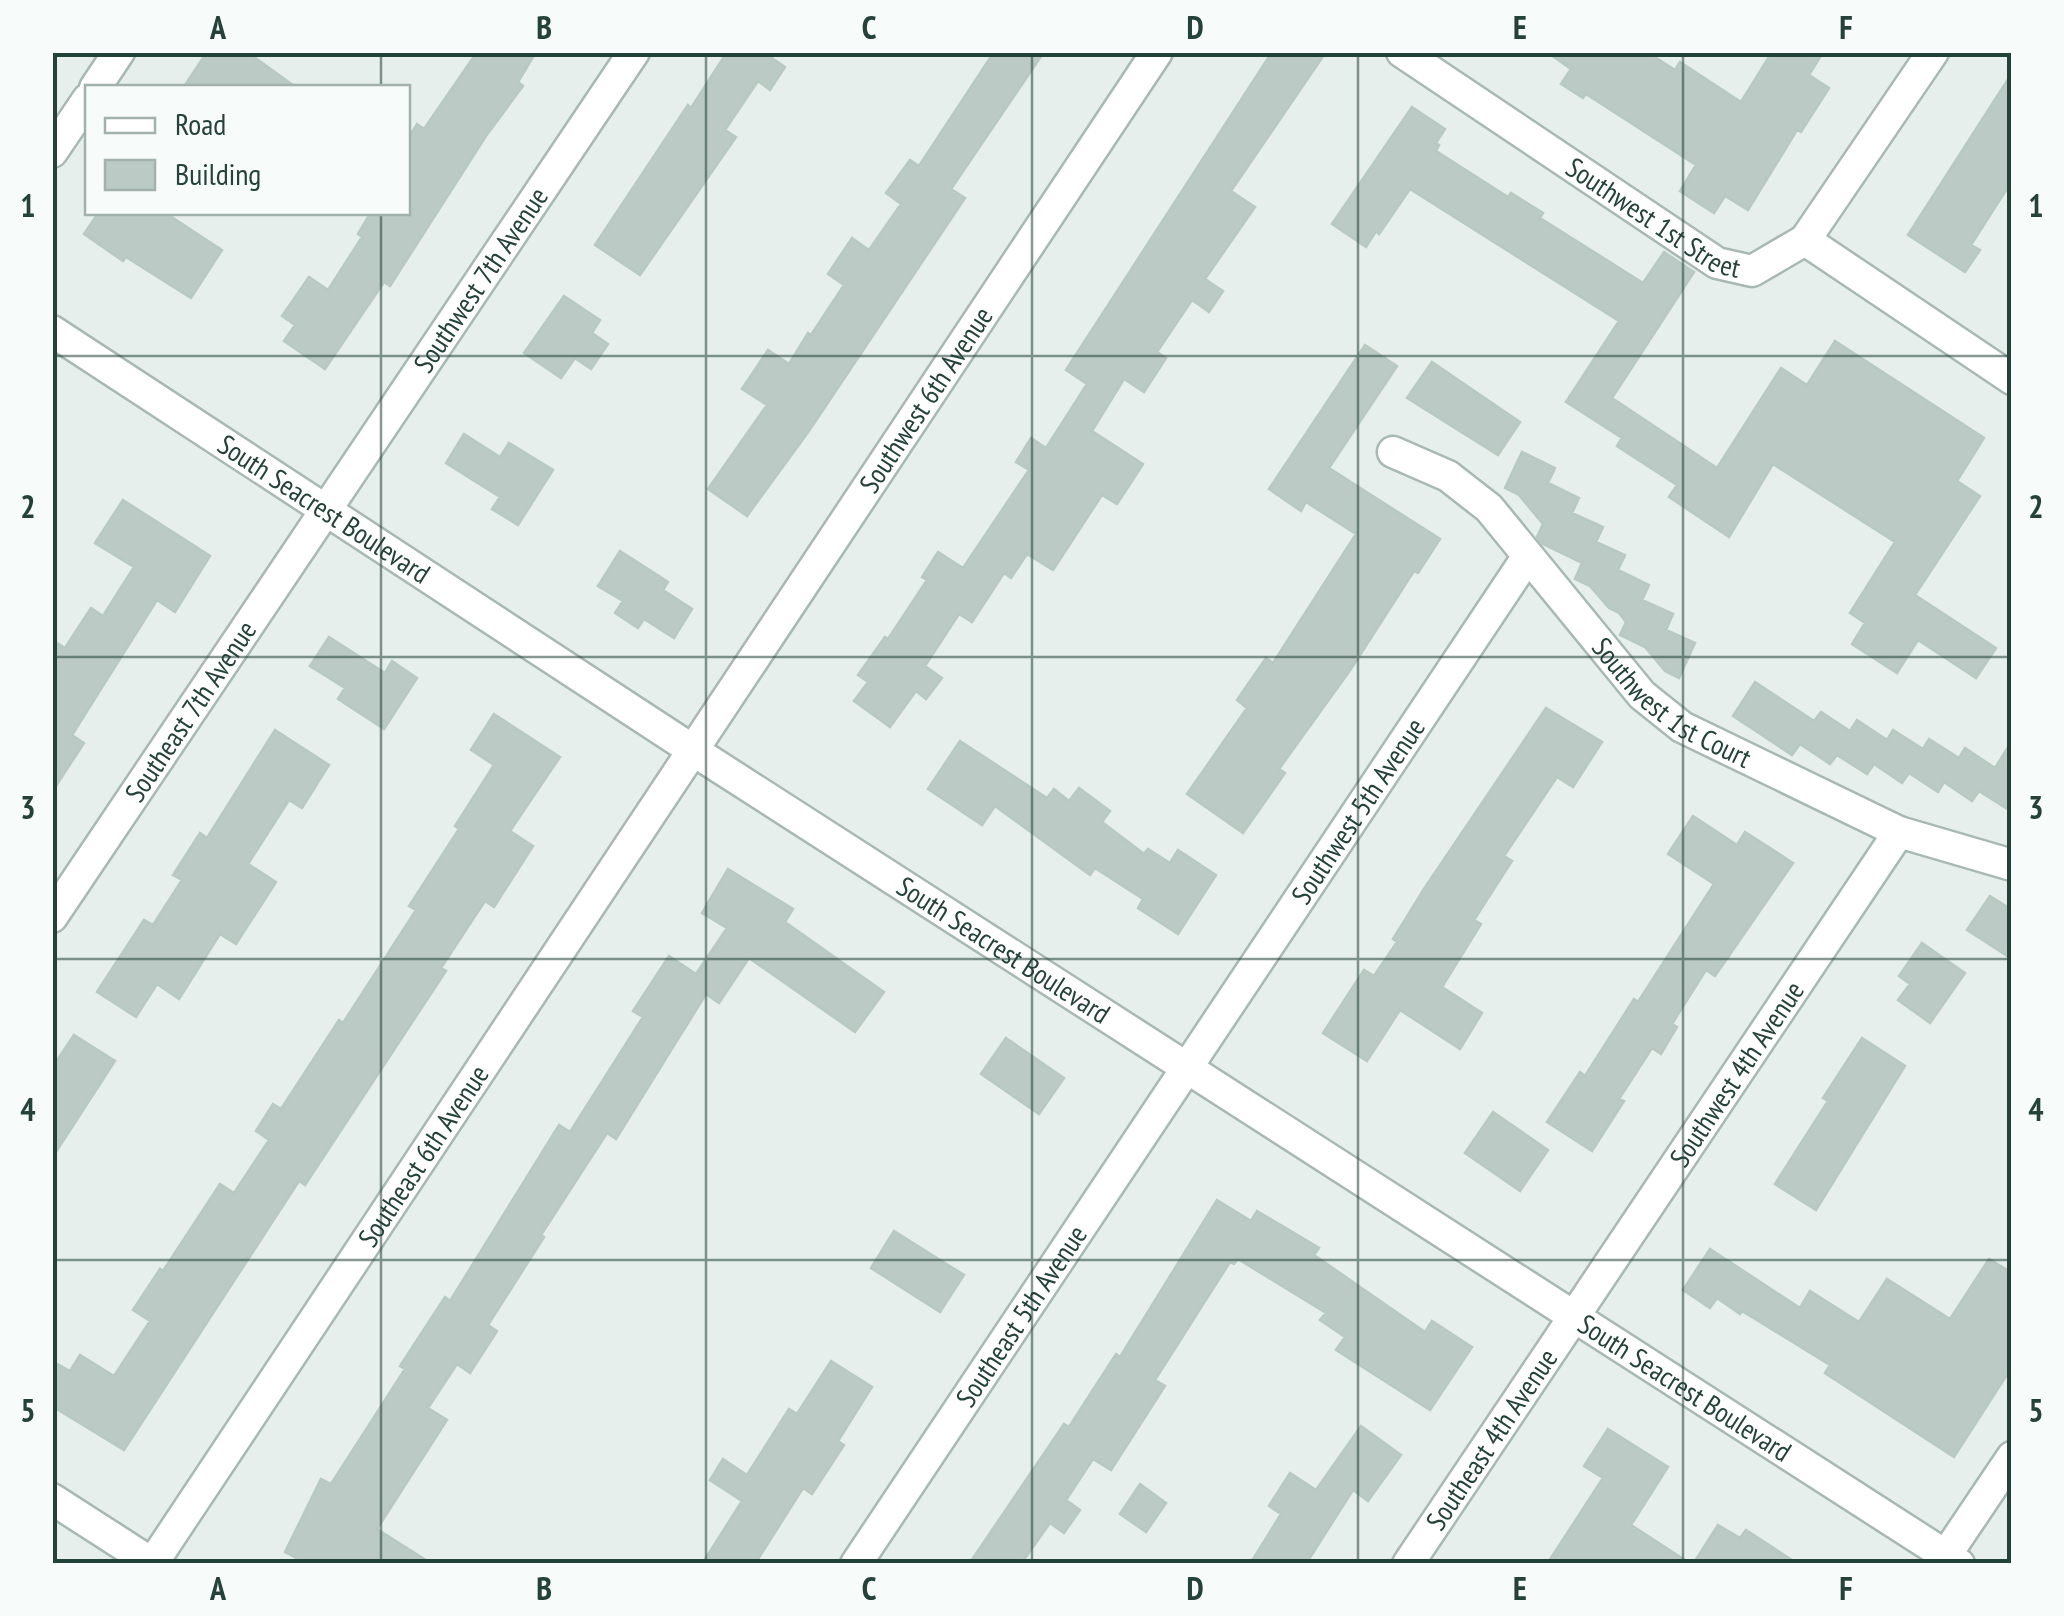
<svg xmlns="http://www.w3.org/2000/svg" width="2064" height="1616" font-family="'PT Sans Narrow',sans-serif">
  <style>
    .building { fill: #bbcac4; stroke: #b8c9c2; stroke-width: 2.5 }
    .lines { fill: none; stroke-linecap: round; stroke-linejoin: round }
    .minor-casing { stroke: #a8b8b2; stroke-width: 35 }
    .minor { stroke: #fff; stroke-width: 30 }
    .grid { fill: none; stroke: #24423a; stroke-width: 2.5; stroke-opacity: 0.55 }
    .labels { text-anchor: middle; stroke-width: 8; stroke-linejoin: round; paint-order: stroke }
    .street-label { font-size: 28px; fill: #24423a; stroke: #f7fbf9 }
    .neatline { fill: none; stroke: #24423a; stroke-width: 4 }
    .grid-label { font-size: 32px; text-anchor: middle; font-weight: bold; fill: #24423a }
  </style>
  <rect width="100%" height="100%" fill="#e6efeb"/>
  <path class="building" d="M207 52H247L297 88H183Z
    M477 52H536L518 82 523 86 486 136 390 286 384 282 325 369 284 341 295 325 282 316 309 277 328 290 362 237 358 234 371 212H408V139L417 124 424 129Z
    M727 52H763L785 67 770 90 758 81 725 130 736 137 640 275 595 245 688 105 691 108Z
    M994 52H1044L951 189 965 198 809 431 747 516 708 489 767 405 742 389 768 350 789 364 808 333 811 335 844 285 828 274 852 238 869 250 901 204 886 193 910 160 919 166Z
    M1272 52H1326L1231 191 1255 207 1205 279 1223 291 1209 312 1192 300 1157 352 1166 358 1144 392 1124 379 1092 431 1143 464 1117 504 1102 495 1053 570 1027 554 1011 578 1004 573 972 622 959 614 925 666 942 678 926 699 916 691 890 727 854 701 868 682 858 675 885 637 888 639 927 580 922 577 938 552 963 568 1029 470 1016 462 1031 438 1046 448 1087 384 1066 370Z
    M1547 52H1647L1675 70 1680 62 1741 102 1772 52H1823L1809 75 1829 88 1801 132 1797 130 1748 210 1725 196 1714 213 1680 191 1696 165 1586 94 1583 98 1561 84 1571 69Z
    M2012 73V181L1971 245 1980 250 1965 272 1908 235Z
    M1412 107 1445 129 1436 143 1439 145 1436 151 1508 197 1511 193 1543 213 1540 218 1643 283 1664 252 1694 272 1612 398 1717 468 1781 368 1807 385 1835 341 1984 438 1957 481 1980 496 1915 595 1996 648 1976 678 1918 640 1897 673 1852 644 1865 623 1850 613 1895 542 1773 464 1729 537 1669 497 1677 485 1617 446 1622 438 1566 402 1619 321 1410 189 1379 234 1376 231 1366 247 1332 224Z
    M99 212H164L222 250 191 298 126 257 123 261 84 234Z
    M564 296 600 320 592 333 608 344 591 369 575 358 561 378 524 353Z
    M1365 345 1397 366 1329 468 1440 539 1418 573 1414 571 1351 669 1279 769 1285 773 1243 833 1187 794 1247 708 1237 700 1266 658 1273 663 1356 534 1306 502 1301 511 1269 489Z
    M1432 362 1520 422 1498 455 1407 398Z
    M464 434 500 457 509 443 553 470 518 525 492 509 500 497 446 463Z
    M1522 452 1555 468 1548 483 1579 498 1572 513 1603 527 1596 542 1625 555 1618 570 1649 585 1642 600 1673 614 1666 630 1695 643 1679 678 1665 671 1645 647 1620 635 1626 622 1619 613 1609 608 1590 586 1575 579 1582 563 1543 544 1537 537 1543 524 1519 495 1505 488Z
    M123 500 210 556 175 612 157 600 72 735 84 743 52 792V640L65 648 91 608 103 616 134 567 95 543Z
    M620 551 668 582 663 590 692 609 674 638 644 619 638 628 615 613 623 601 598 586Z
    M329 637 385 673 392 661 417 678 384 729 338 699 345 688 310 666Z
    M1755 682 1814 721 1821 712 1850 731 1857 720 1887 740 1893 730 1923 749 1929 739 1959 758 1965 748 1995 768 2012 741V812L1979 791 1972 801 1944 782 1938 792 1909 773 1902 783 1874 764 1867 774 1837 755 1830 764 1800 744 1792 755 1733 716Z
    M1546 708 1602 742 1573 787 1557 777 1504 856 1512 861 1474 920 1481 924 1442 987 1482 1013 1460 1049 1400 1010 1367 1061 1323 1033 1364 970 1374 976 1397 942 1393 939 1424 889Z
    M494 714 560 757 510 831 533 846 494 907 485 901 441 968 446 971 407 1030 305 1185 299 1181 124 1450 52 1406V1361L70 1371 80 1355 114 1376 150 1321 133 1310 160 1269 163 1271 220 1184 234 1193 269 1140 256 1131 273 1104 281 1109 339 1020 343 1023 416 910 409 906 459 829 455 826 494 765 471 750Z
    M275 730 329 765 302 808 289 800 248 864 276 882 236 944 220 934 179 999 157 984 136 1017 97 992 144 920 153 925 182 880 173 875 200 833 207 838Z
    M960 741 1047 798 1054 789 1069 801 1079 788 1110 811 1102 822 1144 854 1148 849 1170 863 1178 850 1216 875 1178 934 1138 908 1143 899 1095 868 1090 875 995 806 982 825 928 789Z
    M1693 816 1737 845 1745 832 1793 863 1715 976 1706 970 1672 1024 1677 1027 1661 1054 1652 1048 1619 1099 1624 1101 1592 1151 1547 1122 1580 1072 1585 1076 1634 999 1638 1002 1714 884 1668 854Z
    M728 869 793 909 785 922 884 992 855 1032 749 958 719 1003 706 994 616 1139 607 1133 541 1235 544 1237 488 1325 497 1331 470 1373 457 1364 428 1408 447 1420 377 1529 432 1564H308L285 1552 321 1479 331 1484 405 1369 400 1366 445 1297 450 1301 559 1125 570 1132 643 1017 633 1011 669 956 696 974 727 928 702 913Z
    M1990 896 2012 910V959L1967 930Z
    M1922 943 1965 973 1930 1023 1898 1000 1910 984 1899 976Z
    M74 1035 115 1061 52 1158V1068Z
    M1006 1038 1064 1078 1039 1114 981 1074Z
    M1862 1038 1905 1066 1816 1210 1775 1184 1828 1101 1823 1098Z
    M1493 1112 1548 1150 1520 1191 1465 1153Z
    M1217 1200 1251 1221 1257 1211 1319 1248 1314 1255 1425 1332 1432 1321 1472 1347 1430 1410 1336 1350 1345 1337 1320 1320 1326 1313 1238 1259 1234 1264 1230 1262 1155 1380 1165 1386 1111 1470 1093 1459 1066 1500 1080 1510 1064 1533 1050 1523 1021 1564H969L1064 1424 1069 1427 1116 1354 1120 1357Z
    M894 1231 964 1275 940 1312 871 1268Z
    M1710 1249 1800 1308 1810 1291 1859 1322 1887 1279 1950 1319 1989 1259 2012 1273V1367L1954 1457 1825 1373 1830 1365 1742 1311 1740 1314 1717 1298 1710 1308 1683 1290Z
    M831 1361 872 1387 838 1441 844 1445 812 1494 803 1488 755 1564H702L742 1501 710 1480 723 1459 747 1475 789 1409 797 1414Z
    M1361 1426 1401 1455 1368 1501 1353 1490 1306 1564H1250L1281 1514 1269 1506 1290 1473 1316 1490Z
    M1608 1429 1668 1467 1631 1525 1691 1564H1547L1603 1478 1584 1466Z
    M1140 1484 1166 1503 1146 1532 1120 1514Z
    M1718 1525 1740 1538 1746 1530 1798 1564H1693Z"/>
  <g class="lines">
    <defs>
      <g id="minor">
        <path id="s1" d="M1402 52 1717 263 1752 271 1805 240 2012 379"/>
        <path d="M95 88 119 52"/>
        <path d="M52 152 88 99"/>
        <path d="M1805 240 1933 52"/>
        <path id="s2" d="M52 331 694 751 1959 1564"/>
        <path id="s3" d="M1393 452 1448 476 1489 508 1642 695 1682 727 1899 832 2012 865"/>
        <path id="s4" d="M52 917 634 52"/>
        <path d="M52 1499 153 1564"/>
        <path id="s5" d="M152 1564 1157 52"/>
        <path id="s6" d="M856 1564 1528 556"/>
        <path id="s7" d="M1408 1564 1899 832"/>
        <path d="M1940 1564 2012 1457"/>
      </g>
    </defs>
    <use href="#minor" class="minor-casing"/>
    <use href="#minor" class="minor"/>
  </g>
  <path class="grid" d="M381 52V88M706 52V1564M1032 52V1564M1358 52V1564M1683 52V1564M381 212V1564M52 356H2012M52 657H2012M52 959H2012M52 1260H2012"/>
  <g class="labels">
    <g class="street-label">
      <text dy="10" stroke="none"><textPath href="#s1" startOffset="302">Southwest 1st Street</textPath></text>
      <text dy="10" stroke="none"><textPath href="#s4" startOffset="768">Southwest 7th Avenue</textPath></text>
      <text dy="10" stroke="none"><textPath href="#s5" startOffset="1398">Southwest 6th Avenue</textPath></text>
      <text dy="10" stroke="none"><textPath href="#s2" startOffset="325">South Seacrest Boulevard</textPath></text>
      <text dy="10" stroke="none"><textPath href="#s3" startOffset="382">Southwest 1st Court</textPath></text>
      <text dy="10" stroke="none"><textPath href="#s4" startOffset="248">Southeast 7th Avenue</textPath></text>
      <text dy="10" stroke="none"><textPath href="#s6" startOffset="905">Southwest 5th Avenue</textPath></text>
      <text dy="10" stroke="none"><textPath href="#s2" startOffset="1135">South Seacrest Boulevard</textPath></text>
      <text dy="10" stroke="none"><textPath href="#s7" startOffset="590">Southwest 4th Avenue</textPath></text>
      <text dy="10" stroke="none"><textPath href="#s5" startOffset="490">Southeast 6th Avenue</textPath></text>
      <text dy="10" stroke="none"><textPath href="#s6" startOffset="298">Southeast 5th Avenue</textPath></text>
      <text dy="10" stroke="none"><textPath href="#s2" startOffset="1945">South Seacrest Boulevard</textPath></text>
      <text dy="10" stroke="none"><textPath href="#s7" startOffset="150">Southeast 4th Avenue</textPath></text>
    </g>
  </g>
  <rect width="2064" height="1616" fill="none" stroke="#f7fbf9" stroke-width="110"/>
  <rect x="85" y="85" width="325" height="130" fill="#f7fbf9" stroke="#a3b1ad" stroke-width="2.5"/>
  <rect x="105" y="118" width="50" height="15" fill="#ffffff" stroke="#a3b1ad" stroke-width="2.5"/>
  <text x="175" y="135" font-size="30" fill="#24423a">Road</text>
  <rect x="105" y="160" width="50" height="30" fill="#bbcac4" stroke="#a3b1ad" stroke-width="2.5"/>
  <text x="175" y="185" font-size="30" fill="#24423a">Building</text>
  <rect x="55" y="55" width="1954" height="1506" class="neatline"/>
  <g class="grid-label">
    <text x="218" y="39">A</text>
    <text x="544" y="39">B</text>
    <text x="869" y="39">C</text>
    <text x="1195" y="39">D</text>
    <text x="1520" y="39">E</text>
    <text x="1846" y="39">F</text>
    <text x="28" y="217">1</text>
    <text x="2036" y="217">1</text>
    <text x="28" y="518">2</text>
    <text x="2036" y="518">2</text>
    <text x="28" y="819">3</text>
    <text x="2036" y="819">3</text>
    <text x="28" y="1121">4</text>
    <text x="2036" y="1121">4</text>
    <text x="28" y="1422">5</text>
    <text x="2036" y="1422">5</text>
    <text x="218" y="1600">A</text>
    <text x="544" y="1600">B</text>
    <text x="869" y="1600">C</text>
    <text x="1195" y="1600">D</text>
    <text x="1520" y="1600">E</text>
    <text x="1846" y="1600">F</text>
  </g>
</svg>
